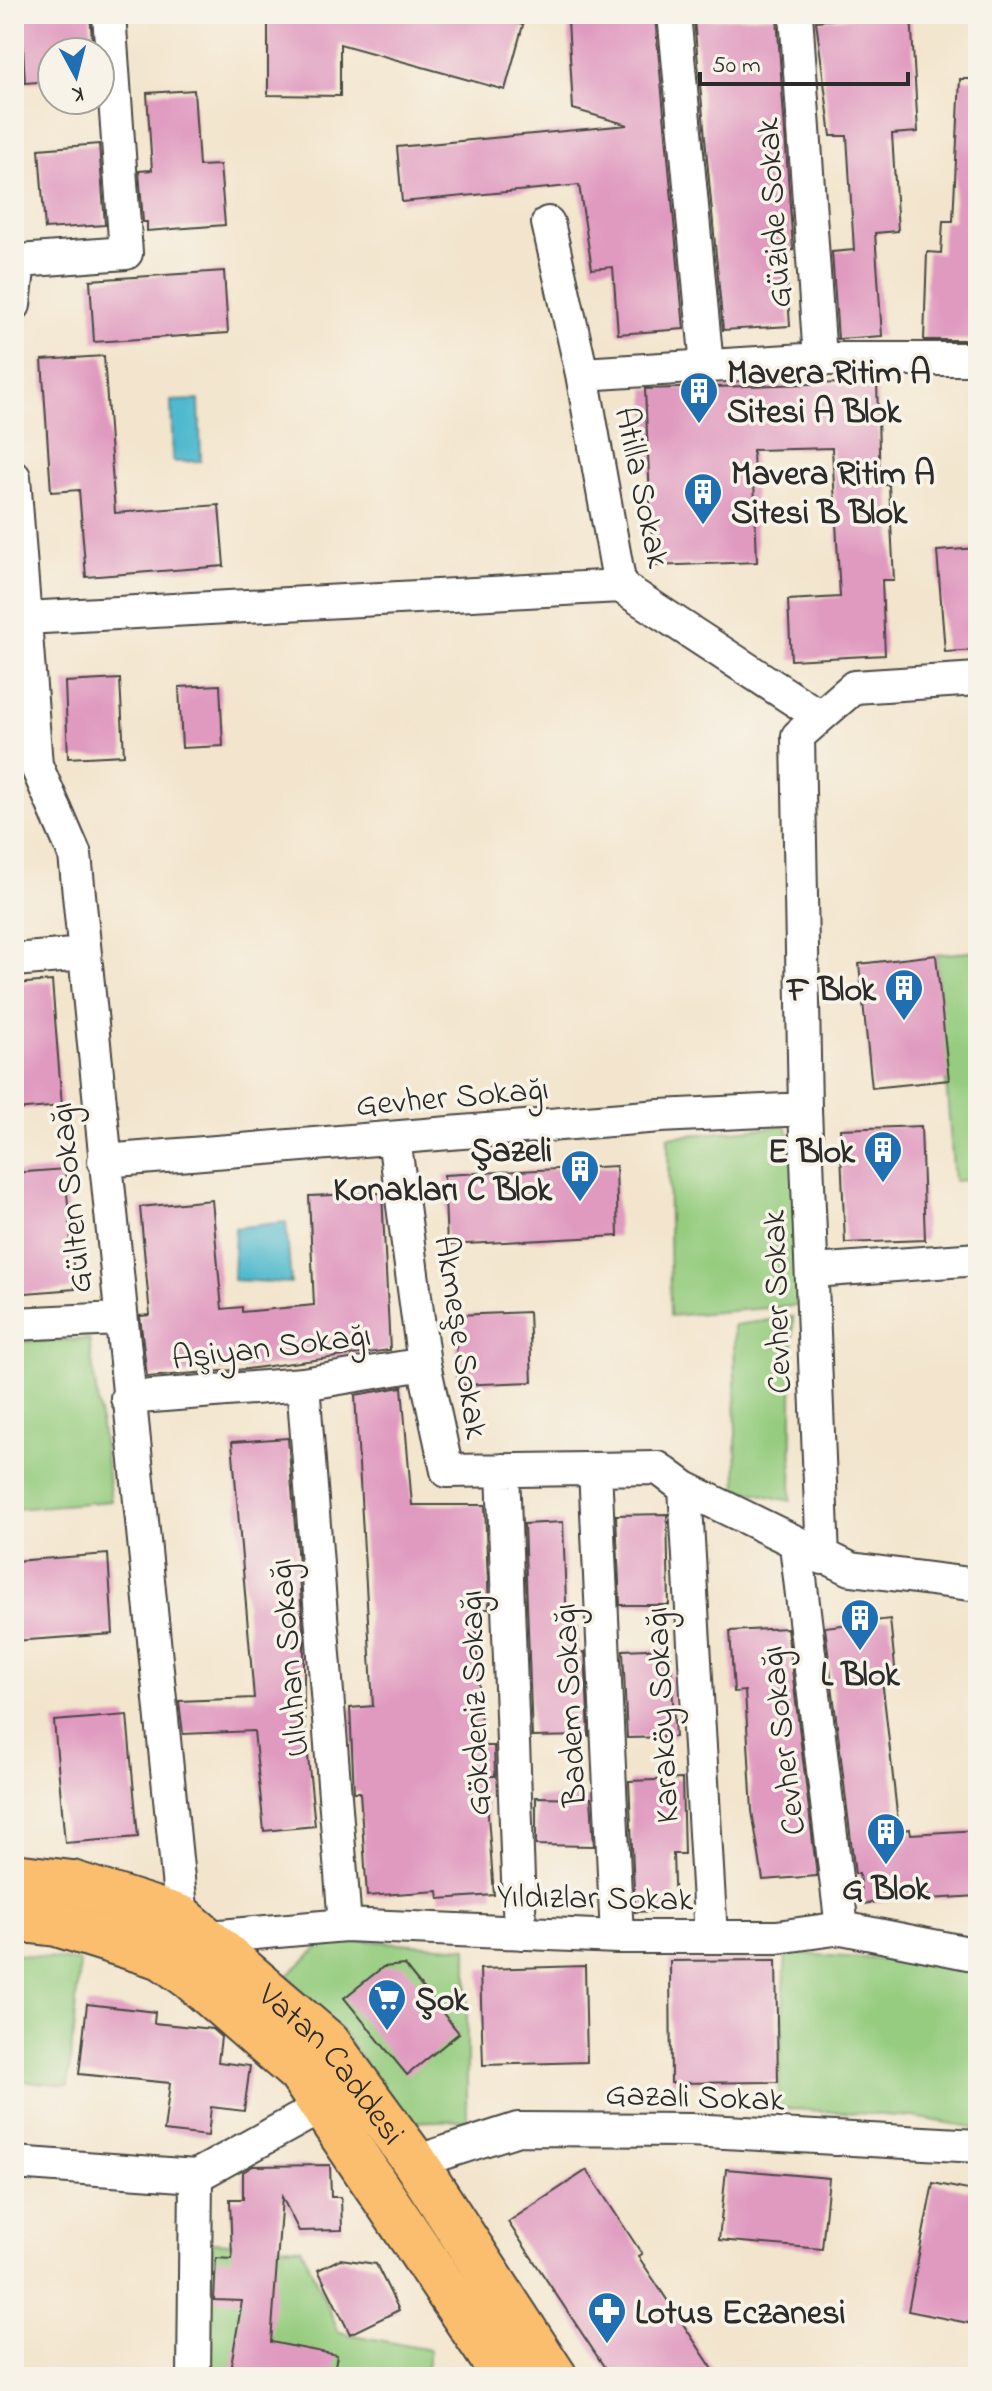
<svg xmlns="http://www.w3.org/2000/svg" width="992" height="2391" font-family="'Indie Flower',sans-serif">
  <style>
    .green { fill: #95cc7f; stroke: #607c55; stroke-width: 2 }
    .water { fill: #50b9ce; stroke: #3e727c; stroke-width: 2 }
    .building { fill: #e09ac0 }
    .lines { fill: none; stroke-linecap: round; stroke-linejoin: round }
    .street-casing { stroke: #494743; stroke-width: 36 }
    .primary-casing { stroke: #494743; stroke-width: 48 }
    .street { stroke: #fff; stroke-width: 32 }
    .primary { stroke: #fabe6e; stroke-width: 44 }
    .labels { text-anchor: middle; stroke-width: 7; stroke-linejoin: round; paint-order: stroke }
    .street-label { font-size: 34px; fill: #2b2b2b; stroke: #f7f3e8 }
    .poi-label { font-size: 34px; font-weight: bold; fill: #2b2b2b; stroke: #f7f3e8; text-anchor: start }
  </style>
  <rect width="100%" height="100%" fill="#f7f3e8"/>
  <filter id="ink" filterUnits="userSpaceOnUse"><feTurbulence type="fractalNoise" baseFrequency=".0125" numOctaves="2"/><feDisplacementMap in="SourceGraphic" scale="16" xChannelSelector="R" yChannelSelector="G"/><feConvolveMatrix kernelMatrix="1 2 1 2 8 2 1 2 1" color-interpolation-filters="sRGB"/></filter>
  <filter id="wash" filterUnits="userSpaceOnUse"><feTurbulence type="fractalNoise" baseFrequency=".006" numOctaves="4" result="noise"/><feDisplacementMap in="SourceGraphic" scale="32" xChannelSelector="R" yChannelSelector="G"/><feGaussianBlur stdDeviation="1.8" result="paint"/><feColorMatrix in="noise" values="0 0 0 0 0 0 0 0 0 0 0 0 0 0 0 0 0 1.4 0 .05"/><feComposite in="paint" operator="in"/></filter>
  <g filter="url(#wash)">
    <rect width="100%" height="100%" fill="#f3e5cd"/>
    <path class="green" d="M978 951V1179L954 1181 936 955Z
      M786 1126 792 1143 803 1305 670 1316 668 1137Z
      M793 1317 791 1501 737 1489 734 1325Z
      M89 1339 111 1501 14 1509V1342Z
      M329 1938 467 1948V2120L403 2122 343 2033 286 1977Z
      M786 1953 937 1963 978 1969V2128L913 2117 778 2108Z
      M14 1954 80 1962 68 2085 14 2080Z
      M212 2242 301 2247 339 2332 430 2350 425 2377H209Z"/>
    <path class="water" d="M199 400 201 461 173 462 171 401Z
      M286 1222 291 1283 233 1280 235 1228Z"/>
    <g id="blocks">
      <path class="building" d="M21 14H90L93 52H52V81L25 83Z
        M268 14H483L523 25 505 90 340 44V96L268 95Z
        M889 14H911L918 132 892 134 898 231 875 233 882 336 838 339 832 252 854 250 847 136H831L816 21Z
        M777 16 793 250 785 251 790 326 723 330 694 20Z
        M655 17 684 329 618 334 613 267 592 269 579 185 402 202 397 147 628 125 573 109 568 20Z
        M960 79H978V340H924L927 252 941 253 943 221H953Z
        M194 90 199 166 220 165 225 225 147 231V222H143L139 171 152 170 147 93Z
        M99 144 105 225 45 229 39 149Z
        M224 271 228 333 94 342 90 280Z
        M104 356 115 513 219 505 224 566 86 577 79 490 51 492 42 360Z
        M877 382 880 485H889L894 580H882L885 655 791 660 788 600 840 597 832 448 753 450 757 562 653 566 645 389Z
        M978 548V650L945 652 937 551Z
        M120 679 124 755 68 758 65 682Z
        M220 685 223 746 182 748 179 687Z
        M936 955 949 1080 872 1088 859 964Z
        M52 981 62 1106 14 1110V984Z
        M921 1126 925 1240 845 1243 840 1129Z
        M616 1166 618 1236 447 1245 444 1175Z
        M65 1169 75 1289 14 1294V1173Z
        M382 1193 390 1350 247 1369 147 1377 140 1316 150 1315 140 1207 212 1200 222 1309 242 1307V1312L314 1305 309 1196Z
        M529 1312 532 1382 458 1385 455 1315Z
        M402 1387 412 1505H485L489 1609H475L482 1746H494L495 1776H485L494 1895 439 1899 438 1891 367 1896 360 1792H354L350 1708 373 1706 355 1395Z
        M288 1438 304 1640V1717L315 1826 264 1831 254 1731 183 1734 179 1701 254 1698 232 1442Z
        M667 1514 669 1605H620L616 1515Z
        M563 1522 567 1629 578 1628 579 1653 585 1652 589 1736 532 1737 524 1524Z
        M108 1554 113 1634 14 1641V1561Z
        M890 1619 896 1677 882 1679 899 1831 910 1829 911 1834 978 1830V1896L929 1899V1895L862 1904 859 1874H855L825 1627Z
        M787 1628 817 1876 763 1880 752 1811 745 1691 734 1692 730 1631Z
        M670 1648 675 1737 627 1738 623 1650Z
        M127 1715 138 1837 65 1843 54 1721Z
        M682 1779 684 1854H673L675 1910 635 1912 629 1781Z
        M536 1797 591 1798 594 1846 536 1845Z
        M776 1960 778 2082 671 2083 670 1961Z
        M404 1965 459 2033 407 2075 344 1998 383 1967Z
        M585 1966 587 2062 483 2065 480 1969Z
        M87 2004 155 2012 154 2023 212 2029 221 2037 218 2062 250 2066 244 2111 211 2107 208 2136 164 2131 170 2083 79 2074Z
        M330 2165 331 2197H341L342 2230 299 2231 282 2197 271 2342 337 2355 333 2377H229L242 2301 214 2300 216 2258 232 2259 230 2199H243V2172L253 2166Z
        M726 2169 829 2178 822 2249 719 2240Z
        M587 2170 642 2254 638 2256 718 2377H611L508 2222Z
        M933 2183 978 2192V2325L908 2311Z
        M340 2259 376 2264 399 2310 350 2334 318 2270Z"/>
    </g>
  </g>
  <g filter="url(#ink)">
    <use href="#blocks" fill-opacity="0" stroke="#494743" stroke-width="2"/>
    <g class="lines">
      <defs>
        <path id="street" d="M674 14 707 366
          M796 14 820 359
          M548 223 582 374 620 586 819 716
          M14 305 19 261 126 253 109 14
          M582 374 820 359H978
          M14 477 36 765 75 855 182 1918
          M25 618 620 586
          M14 960 84 954
          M394 1138 424 1364 447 1471 658 1468 685 1488 851 1569 978 1585
          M104 1161 660 1116 805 1109
          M813 1271 978 1259
          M14 1324 119 1319
          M303 1384 345 1925
          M127 1398 303 1384 424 1364
          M595 1469 617 1937
          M503 1470 520 1933
          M685 1488 711 1937
          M796 1545 842 1928
          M823 1558 805 1109 798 736 854 687 978 679
          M209 1937 345 1925 617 1937H777L842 1928 978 1955
          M415 2162 518 2129 690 2130 978 2146
          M14 2163 196 2176
          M194 2377 196 2176 323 2106"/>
        <g id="primary">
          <path id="s1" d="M14 1876 72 1883 182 1918 328 2043 415 2162 555 2377"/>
          <path d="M14 1919 57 1924 162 1957 190 1977 300 2073 505 2377"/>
        </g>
      </defs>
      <use href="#street" class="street-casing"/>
      <use href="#primary" class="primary-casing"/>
      <use href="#street" class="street"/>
      <use href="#primary" class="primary"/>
    </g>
  </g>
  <defs>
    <symbol id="building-pin" viewBox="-11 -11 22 30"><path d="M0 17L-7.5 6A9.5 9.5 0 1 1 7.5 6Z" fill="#1f6fb2" stroke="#f7f3e8"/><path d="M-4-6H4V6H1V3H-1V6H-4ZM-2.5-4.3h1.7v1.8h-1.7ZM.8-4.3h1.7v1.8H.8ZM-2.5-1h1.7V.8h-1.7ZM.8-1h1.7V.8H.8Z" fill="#fff"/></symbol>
    <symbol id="supermarket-pin" viewBox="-11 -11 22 30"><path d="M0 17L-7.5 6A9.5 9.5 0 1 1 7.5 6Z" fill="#1f6fb2" stroke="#f7f3e8"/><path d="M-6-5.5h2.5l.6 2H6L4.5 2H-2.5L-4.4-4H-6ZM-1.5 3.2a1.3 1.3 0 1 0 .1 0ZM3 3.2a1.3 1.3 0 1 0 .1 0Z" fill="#fff"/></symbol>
    <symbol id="pharmacy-pin" viewBox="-11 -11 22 30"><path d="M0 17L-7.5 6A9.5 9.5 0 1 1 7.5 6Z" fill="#1f6fb2" stroke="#f7f3e8"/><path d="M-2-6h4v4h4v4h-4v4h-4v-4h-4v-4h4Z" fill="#fff"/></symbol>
  </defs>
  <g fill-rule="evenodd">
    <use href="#building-pin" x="677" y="369" width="44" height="60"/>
    <use href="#building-pin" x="681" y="470" width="44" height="60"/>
    <use href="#building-pin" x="882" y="966" width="44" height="60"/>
    <use href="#building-pin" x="861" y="1128" width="44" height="60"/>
    <use href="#building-pin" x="558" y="1147" width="44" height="60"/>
    <use href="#building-pin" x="838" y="1596" width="44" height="60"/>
    <use href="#building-pin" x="864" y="1810" width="44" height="60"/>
    <use href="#supermarket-pin" x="365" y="1976" width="44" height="60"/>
    <use href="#pharmacy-pin" x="585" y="2289" width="44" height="60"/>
  </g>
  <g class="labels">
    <g class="street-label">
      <text transform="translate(772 213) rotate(-94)" y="12">Güzide Sokak</text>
      <text transform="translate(644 487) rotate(78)" y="12">Atilla Sokak</text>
      <text transform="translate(452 1095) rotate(-5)" y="12">Gevher Sokağı</text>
      <text transform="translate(69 1198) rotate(-96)" y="12">Gülten Sokağı</text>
      <text transform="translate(775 1302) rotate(-92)" y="12">Cevher Sokak</text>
      <text transform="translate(463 1337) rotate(81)" y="12">Akmeşe Sokak</text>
      <text transform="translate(271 1345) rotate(-7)" y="12">Aşiyan Sokağı</text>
      <text transform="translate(287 1658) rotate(-95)" y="12">Uluhan Sokağı</text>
      <text transform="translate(473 1703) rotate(-92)" y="12">Gökdeniz Sokağı</text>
      <text transform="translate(568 1705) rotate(-93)" y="12">Badem Sokağı</text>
      <text transform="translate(660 1715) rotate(-93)" y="12">Karaköy Sokağı</text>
      <text transform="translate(781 1741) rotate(-97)" y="12">Cevher Sokağı</text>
      <text transform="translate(595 1896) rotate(1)" y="12">Yıldızlar Sokak</text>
      <text dy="12" stroke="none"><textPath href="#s1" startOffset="384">Vatan Caddesi</textPath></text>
      <text transform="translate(695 2095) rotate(2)" y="12">Gazali Sokak</text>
    </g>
    <g class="poi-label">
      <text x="727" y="383">Mavera Ritim A<tspan x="727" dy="39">Sitesi A Blok</tspan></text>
      <text x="731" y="484">Mavera Ritim A<tspan x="731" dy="39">Sitesi B Blok</tspan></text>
      <text x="876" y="1000" text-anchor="end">F Blok</text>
      <text x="552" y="1161" text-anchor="end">Şazeli<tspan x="552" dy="39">Konakları C Blok</tspan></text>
      <text x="855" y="1162" text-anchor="end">E Blok</text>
      <text x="860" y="1685" text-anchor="middle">L Blok</text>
      <text x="886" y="1899" text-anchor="middle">G Blok</text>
      <text x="415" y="2010">Şok</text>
      <text x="635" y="2323">Lotus Eczanesi</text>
    </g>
  </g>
  <rect width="992" height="2391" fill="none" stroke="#f7f3e8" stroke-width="48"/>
  <g transform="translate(76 76) rotate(173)"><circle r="38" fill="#f7f3e8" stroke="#a5a39c" stroke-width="2"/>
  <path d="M0-6L14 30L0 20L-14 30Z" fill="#1f6fb2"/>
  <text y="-12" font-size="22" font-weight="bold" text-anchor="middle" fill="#2b2b2b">K</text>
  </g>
  <path d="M700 72v12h208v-12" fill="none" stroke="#2b2b2b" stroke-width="4"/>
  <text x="712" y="72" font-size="24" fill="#2b2b2b" stroke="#f7f3e8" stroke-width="6" paint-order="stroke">50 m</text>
</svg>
